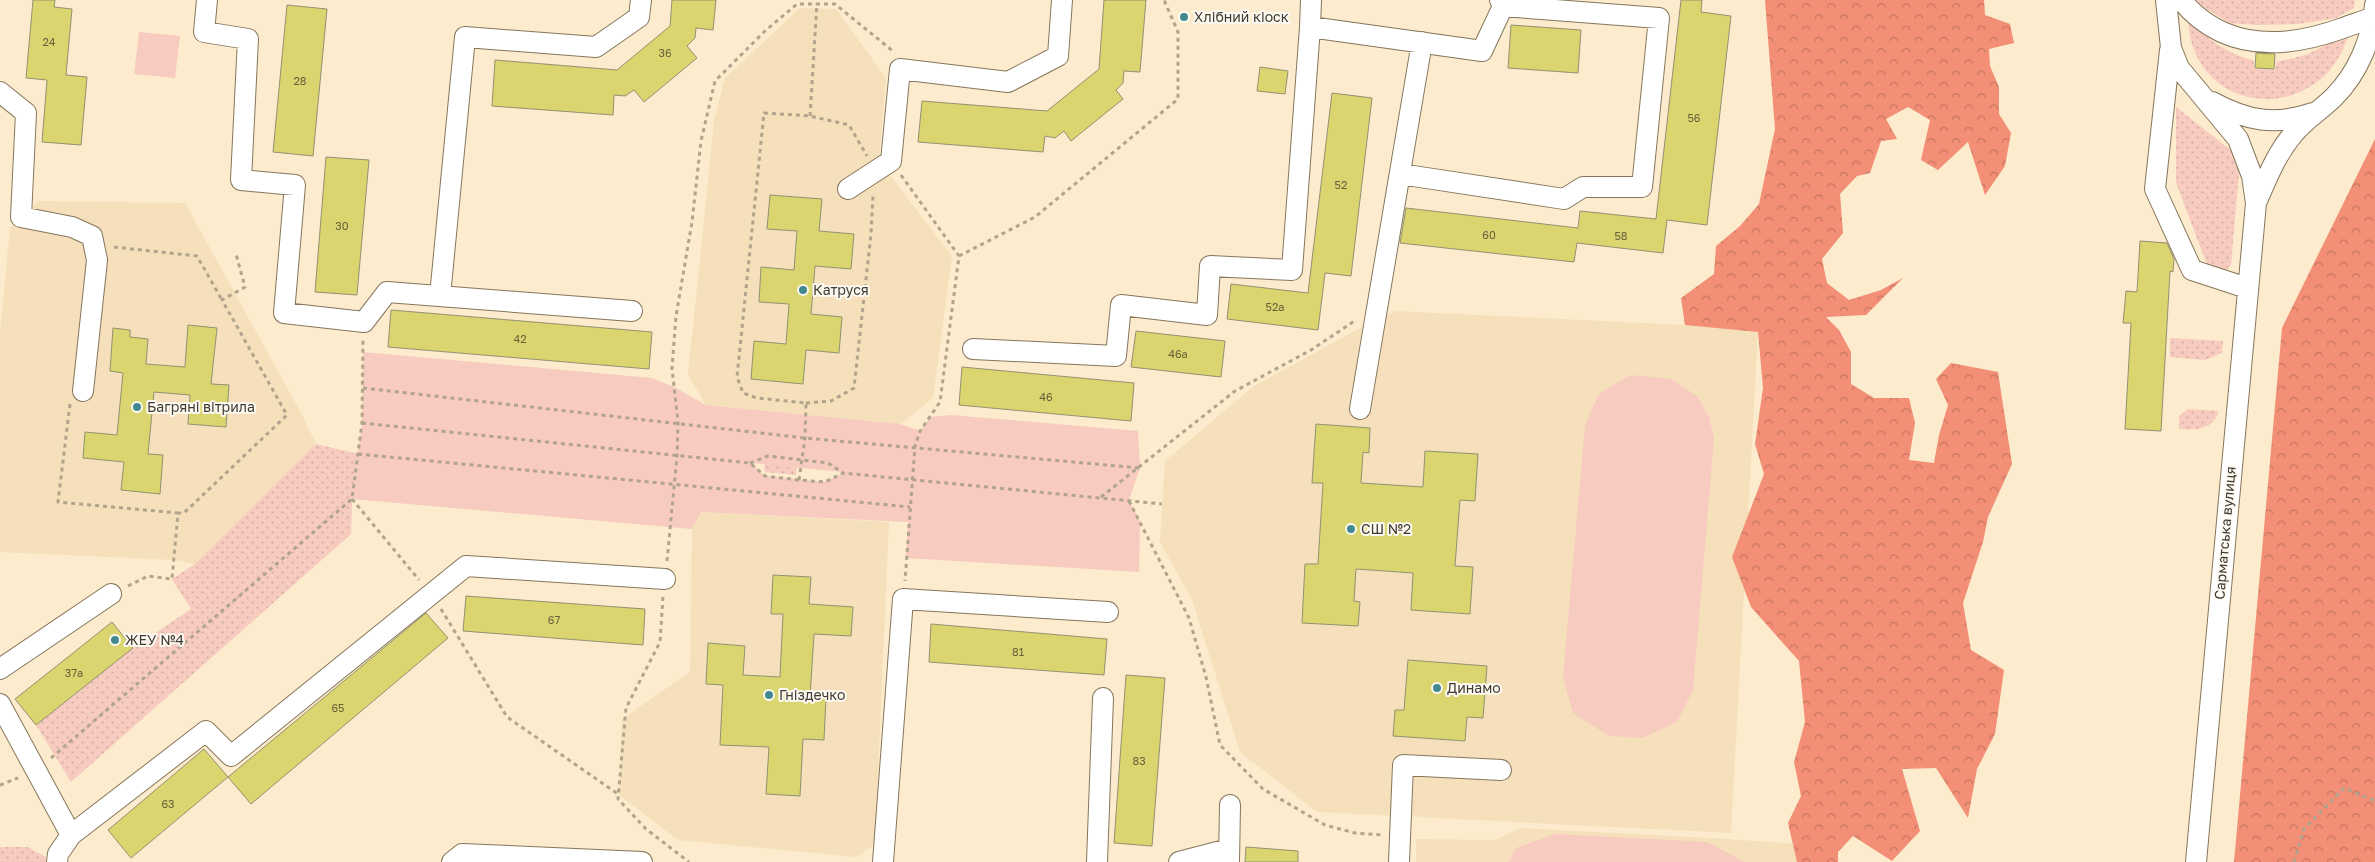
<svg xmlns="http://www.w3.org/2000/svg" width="2375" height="862" font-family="'Golos Text',sans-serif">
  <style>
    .built { fill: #f5e0bb }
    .grass { fill: url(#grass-dots) }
    .forest { fill: url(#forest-crowns) }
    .park { fill: #f7cbbf; fill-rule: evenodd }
    .building { fill: #dad56e; stroke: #929172 }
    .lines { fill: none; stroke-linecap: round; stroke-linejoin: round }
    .minor-casing { stroke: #85765b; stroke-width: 22 }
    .path { stroke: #b1a48d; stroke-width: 3; stroke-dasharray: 4 4; stroke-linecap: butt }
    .minor { stroke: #fff; stroke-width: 20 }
    .poi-dot { fill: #41898f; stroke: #fdfaf4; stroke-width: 2 }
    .labels { text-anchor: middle; stroke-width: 4; stroke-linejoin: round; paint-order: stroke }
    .number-label { font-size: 11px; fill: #67613e }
    .poi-label { font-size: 14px; fill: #413a2e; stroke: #fdfaf4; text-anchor: start }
    .street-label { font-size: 14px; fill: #413a2e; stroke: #fdfaf4 }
  </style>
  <defs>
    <pattern id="grass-dots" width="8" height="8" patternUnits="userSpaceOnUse" patternTransform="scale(1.25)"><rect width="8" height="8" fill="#f7cbbf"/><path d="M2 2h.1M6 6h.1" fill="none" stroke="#d5afa4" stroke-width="1.8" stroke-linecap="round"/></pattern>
    <pattern id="forest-crowns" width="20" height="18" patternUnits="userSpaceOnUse" patternTransform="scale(1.25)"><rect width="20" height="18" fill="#f28f76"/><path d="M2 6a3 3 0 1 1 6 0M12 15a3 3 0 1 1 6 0" fill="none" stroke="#c67661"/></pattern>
  </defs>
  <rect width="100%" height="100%" fill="#fcebcc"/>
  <path class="built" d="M800 8 836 9 886 78 879 161 952 256 933 398 900 424 706 405 688 375 714 121 725 78Z
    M38 201 185 203 300 411 316 444 195 564 174 560 0 552V331L10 228Z
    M1396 311 1685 325 1758 331 1731 833 1317 812 1240 752 1192 600 1160 542 1165 461 1254 386 1364 326Z
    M701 512 889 522 875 844 857 857 678 840 619 795 622 719 690 672 692 529Z
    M1521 828 1711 838 1800 844 1798 862H1416V839L1495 840Z"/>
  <path class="grass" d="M2193 0H2355L2354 8 2336 18 2298 24 2257 25 2229 23Z
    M2188 20C2210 41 2225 52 2254 61V69L2275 70 2276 62 2306 55 2349 33C2323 127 2193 119 2188 20Z
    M2176 107 2233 152 2238 160 2239 173 2231 265 2226 270 2211 271 2208 267 2176 183Z
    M2170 338 2223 341 2222 353 2205 360 2170 357Z
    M2188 409 2219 411C2213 430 2196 430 2179 429V416Z
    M316 444 358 454 352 499 351 534 71 782 36 725 133 648 191 609 172 579 195 564Z
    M766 462 797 464 796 475 765 472 764 467Z
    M0 847H27L46 857V862H0Z"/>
  <path class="forest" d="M1765 0H1984L1985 15 2010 24 2014 43 1989 49 1990 66 1999 87V114L2011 133 2005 166 1985 195 1968 142 1938 170 1921 160 1930 120 1908 107 1886 119 1897 139 1881 141 1870 173 1857 176 1840 194 1843 233 1822 259 1827 283 1849 300 1881 290 1903 278 1866 315 1826 317 1839 330 1851 352V384L1874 398H1909L1915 423 1909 460 1934 463 1939 435 1948 405 1936 379 1951 363 1998 372 2012 464 1988 517 1983 542 1963 603 1971 650 2004 670 1995 734 1977 769 1968 818 1936 768 1902 769 1920 831 1892 861 1853 836 1838 852V862H1797L1788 823 1801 796 1794 762 1805 722 1799 661 1751 607 1732 557 1764 474 1755 444 1763 388 1758 332 1685 325 1681 298 1714 274 1716 246 1740 226 1759 204 1775 129Z
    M2375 139V862H2234L2282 328Z"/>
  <path class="park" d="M139 32 180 36 175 78 134 74Z
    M363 352 652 378 674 387 706 405 900 424 920 431 930 417 951 415 1138 431 1140 468 1129 500 1140 521 1139 572 906 558 908 522 701 512 692 529 352 499 362 423ZM751 463 842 472 843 473 825 482 765 476Z
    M1630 375 1671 379 1697 396 1709 417 1714 439 1693 690 1677 722 1642 738 1609 736 1573 713 1563 677 1585 425 1599 394Z
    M1555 834 1707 842 1745 862H1509L1516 848Z"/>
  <path class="building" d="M33 0H55L54 7 72 9 66 75 87 77 81 145 42 142 47 80 26 78Z
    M672 0H716L713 30 696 28 695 38 687 46 697 58 644 102 634 90 625 96 614 95 613 115 492 106 495 60 617 70 670 26Z
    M1104 0H1146L1140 72 1124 71 1123 83 1116 90 1123 99 1071 141 1064 131 1055 138 1045 136 1043 152 918 142 922 101 1047 111 1099 69Z
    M1681 0H1702L1701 12 1731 16 1707 225 1667 220 1663 253 1577 243 1574 262 1400 243 1406 208 1578 228 1580 211 1656 219Z
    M287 5 327 9 313 156 273 152Z
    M1511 25 1581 30 1578 73 1508 68Z
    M2256 53 2275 54 2274 69 2255 68Z
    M1260 67 1288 71 1285 94 1257 91Z
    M1332 93 1372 98 1351 276 1325 273 1318 330 1227 319 1231 284 1308 293Z
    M326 157 369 160 357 295 315 292Z
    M770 195 822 199 819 231 854 234 851 269 815 266 811 314 842 317 839 353 806 350 803 384 751 379 754 341 786 344 789 304 759 302 761 267 794 270 797 231 767 229Z
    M2140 241 2167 243 2174 259 2173 272 2170 271 2161 431 2125 429 2131 323H2123L2126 291 2137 292Z
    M391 310 652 332 649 369 388 347Z
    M188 325 217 328 211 384 229 385 226 427 188 424 190 395 154 392 148 454 163 455 160 494 121 490 124 462 83 458 85 432 117 435 123 373 110 371 113 328 130 330V337L148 339 146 364 185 367Z
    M1136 331 1225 341 1221 377 1131 367Z
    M962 367 1134 383 1131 421 959 405Z
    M1316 424 1370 428 1369 453 1363 452 1361 483 1423 487 1425 451 1478 454 1475 501 1460 500 1455 566 1473 567 1470 614 1411 610 1413 573 1356 569 1354 601 1360 602 1358 626 1302 623 1305 564H1318L1323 483H1312Z
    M773 575 811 577 809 604 853 607 851 636 814 634 810 697 826 698 824 740 803 739 800 796 766 794 769 747 720 745 723 685 706 684 708 643 745 646 743 675 780 677 783 614H771Z
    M466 596 645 609 643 645 463 631Z
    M426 613 448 638 251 804 228 777Z
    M112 622 133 648 36 725 15 699Z
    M931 624 1107 639 1104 675 929 662Z
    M1408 660 1487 666 1483 718 1467 717 1465 741 1393 736 1395 710H1404Z
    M1126 675 1165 678 1152 846 1114 843Z
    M204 749 228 777 131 858 108 830Z
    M1246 847 1298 851V862H1245Z"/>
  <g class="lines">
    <defs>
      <path id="minor" d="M207 0 204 32 248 39 241 180 295 185 284 313 364 322 387 292 632 311
        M1311 0 1310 27 1482 51 1503 6 1500 0
        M2166 0 2171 48 2179 68 2238 139 2252 176 2256 203 2196 862
        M2181 0C2224 52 2285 49 2343 28 2353 24 2365 21 2375 16
        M2170 50 2155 189 2192 270 2247 288
        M0 92 26 113 21 217 72 227 92 236 97 260 83 391
        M2212 102C2247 121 2275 126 2313 113
        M1400 174 1564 199 1583 187H1642L1659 18 1503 6
        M848 189 891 161 900 69 1008 82 1058 56 1062 0
        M2256 203C2267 178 2276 154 2294 133 2306 119 2321 110 2334 97 2358 73 2372 39 2375 5
        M440 296 465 37 596 47 639 17 641 0
        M973 349 1116 356 1121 305 1207 315 1210 266 1292 270 1310 27
        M1360 409 1422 42
        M0 669 111 594
        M0 704 71 835
        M57 862 58 854 71 835 206 731 231 756 466 566 665 579
        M452 862 462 854 642 862
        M883 862 903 599 1108 612
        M1097 862 1103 698
        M1179 862 1229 849
        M1229 862 1230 805
        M1399 862 1403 765 1501 770"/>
    </defs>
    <use href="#minor" class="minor-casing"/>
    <path class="path" d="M810 116 817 3
      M901 175 959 256 940 402 920 431 915 446 905 581
      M114 247 197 256 222 300
      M959 256 1035 217 1178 99V32L1164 0
      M363 388 805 438 1140 468
      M806 403 831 401 854 388 871 234 873 196
      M70 404 58 502 178 513
      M362 423 750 463 765 476 799 480 825 482 843 473 1162 504
      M358 454 910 507
      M750 463 768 456 828 463 843 473
      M799 480 805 438 806 403 757 398 743 393 737 377 764 113 810 116 849 125 867 156
      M1101 497 1235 391 1311 350 1356 320
      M352 499 419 580
      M1129 501 1189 618 1206 677 1220 745 1263 789 1325 825 1355 833 1382 835
      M667 561 677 456 678 422 672 368 676 316 692 222 701 141 715 81 765 31 797 4H835L894 52
      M128 586 148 576 172 579 178 513H184L287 415 222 300 245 287 236 254
      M663 597 660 642 626 708 618 799 646 829 689 862
      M441 609 507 717 618 794
      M51 758 352 499 362 423 363 340
      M0 785 18 778
      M2294 862 2304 829 2344 788 2375 801"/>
    <use href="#minor" class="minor"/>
  </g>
  <g class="poi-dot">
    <circle cx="1184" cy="17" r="5"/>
    <circle cx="803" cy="290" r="5"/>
    <circle cx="137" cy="407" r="5"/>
    <circle cx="1351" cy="529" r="5"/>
    <circle cx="115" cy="640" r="5"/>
    <circle cx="1437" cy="688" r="5"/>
    <circle cx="769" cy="695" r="5"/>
  </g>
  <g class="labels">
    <g class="number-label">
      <text x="49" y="46">24</text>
      <text x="665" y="57">36</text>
      <text x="300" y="85">28</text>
      <text x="1694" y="122">56</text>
      <text x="1341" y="189">52</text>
      <text x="342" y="230">30</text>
      <text x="1489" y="239">60</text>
      <text x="1621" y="240">58</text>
      <text x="1275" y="311">52а</text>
      <text x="520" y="343">42</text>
      <text x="1178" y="358">46а</text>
      <text x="1046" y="401">46</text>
      <text x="554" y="624">67</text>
      <text x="1018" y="656">81</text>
      <text x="74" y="677">37а</text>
      <text x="338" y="712">65</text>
      <text x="1139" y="765">83</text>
      <text x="168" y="808">63</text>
    </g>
    <g class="poi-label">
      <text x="1194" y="22">Хлібний кіоск</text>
      <text x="813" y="295">Катруся</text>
      <text x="147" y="412">Багряні вітрила</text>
      <text x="1361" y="534">СШ №2</text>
      <text x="125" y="645">ЖЕУ №4</text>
      <text x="1447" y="693">Динамо</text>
      <text x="779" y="700">Гніздечко</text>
    </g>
    <g class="street-label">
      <text transform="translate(2225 533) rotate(-85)" y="5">Сарматська вулиця</text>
    </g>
  </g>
</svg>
